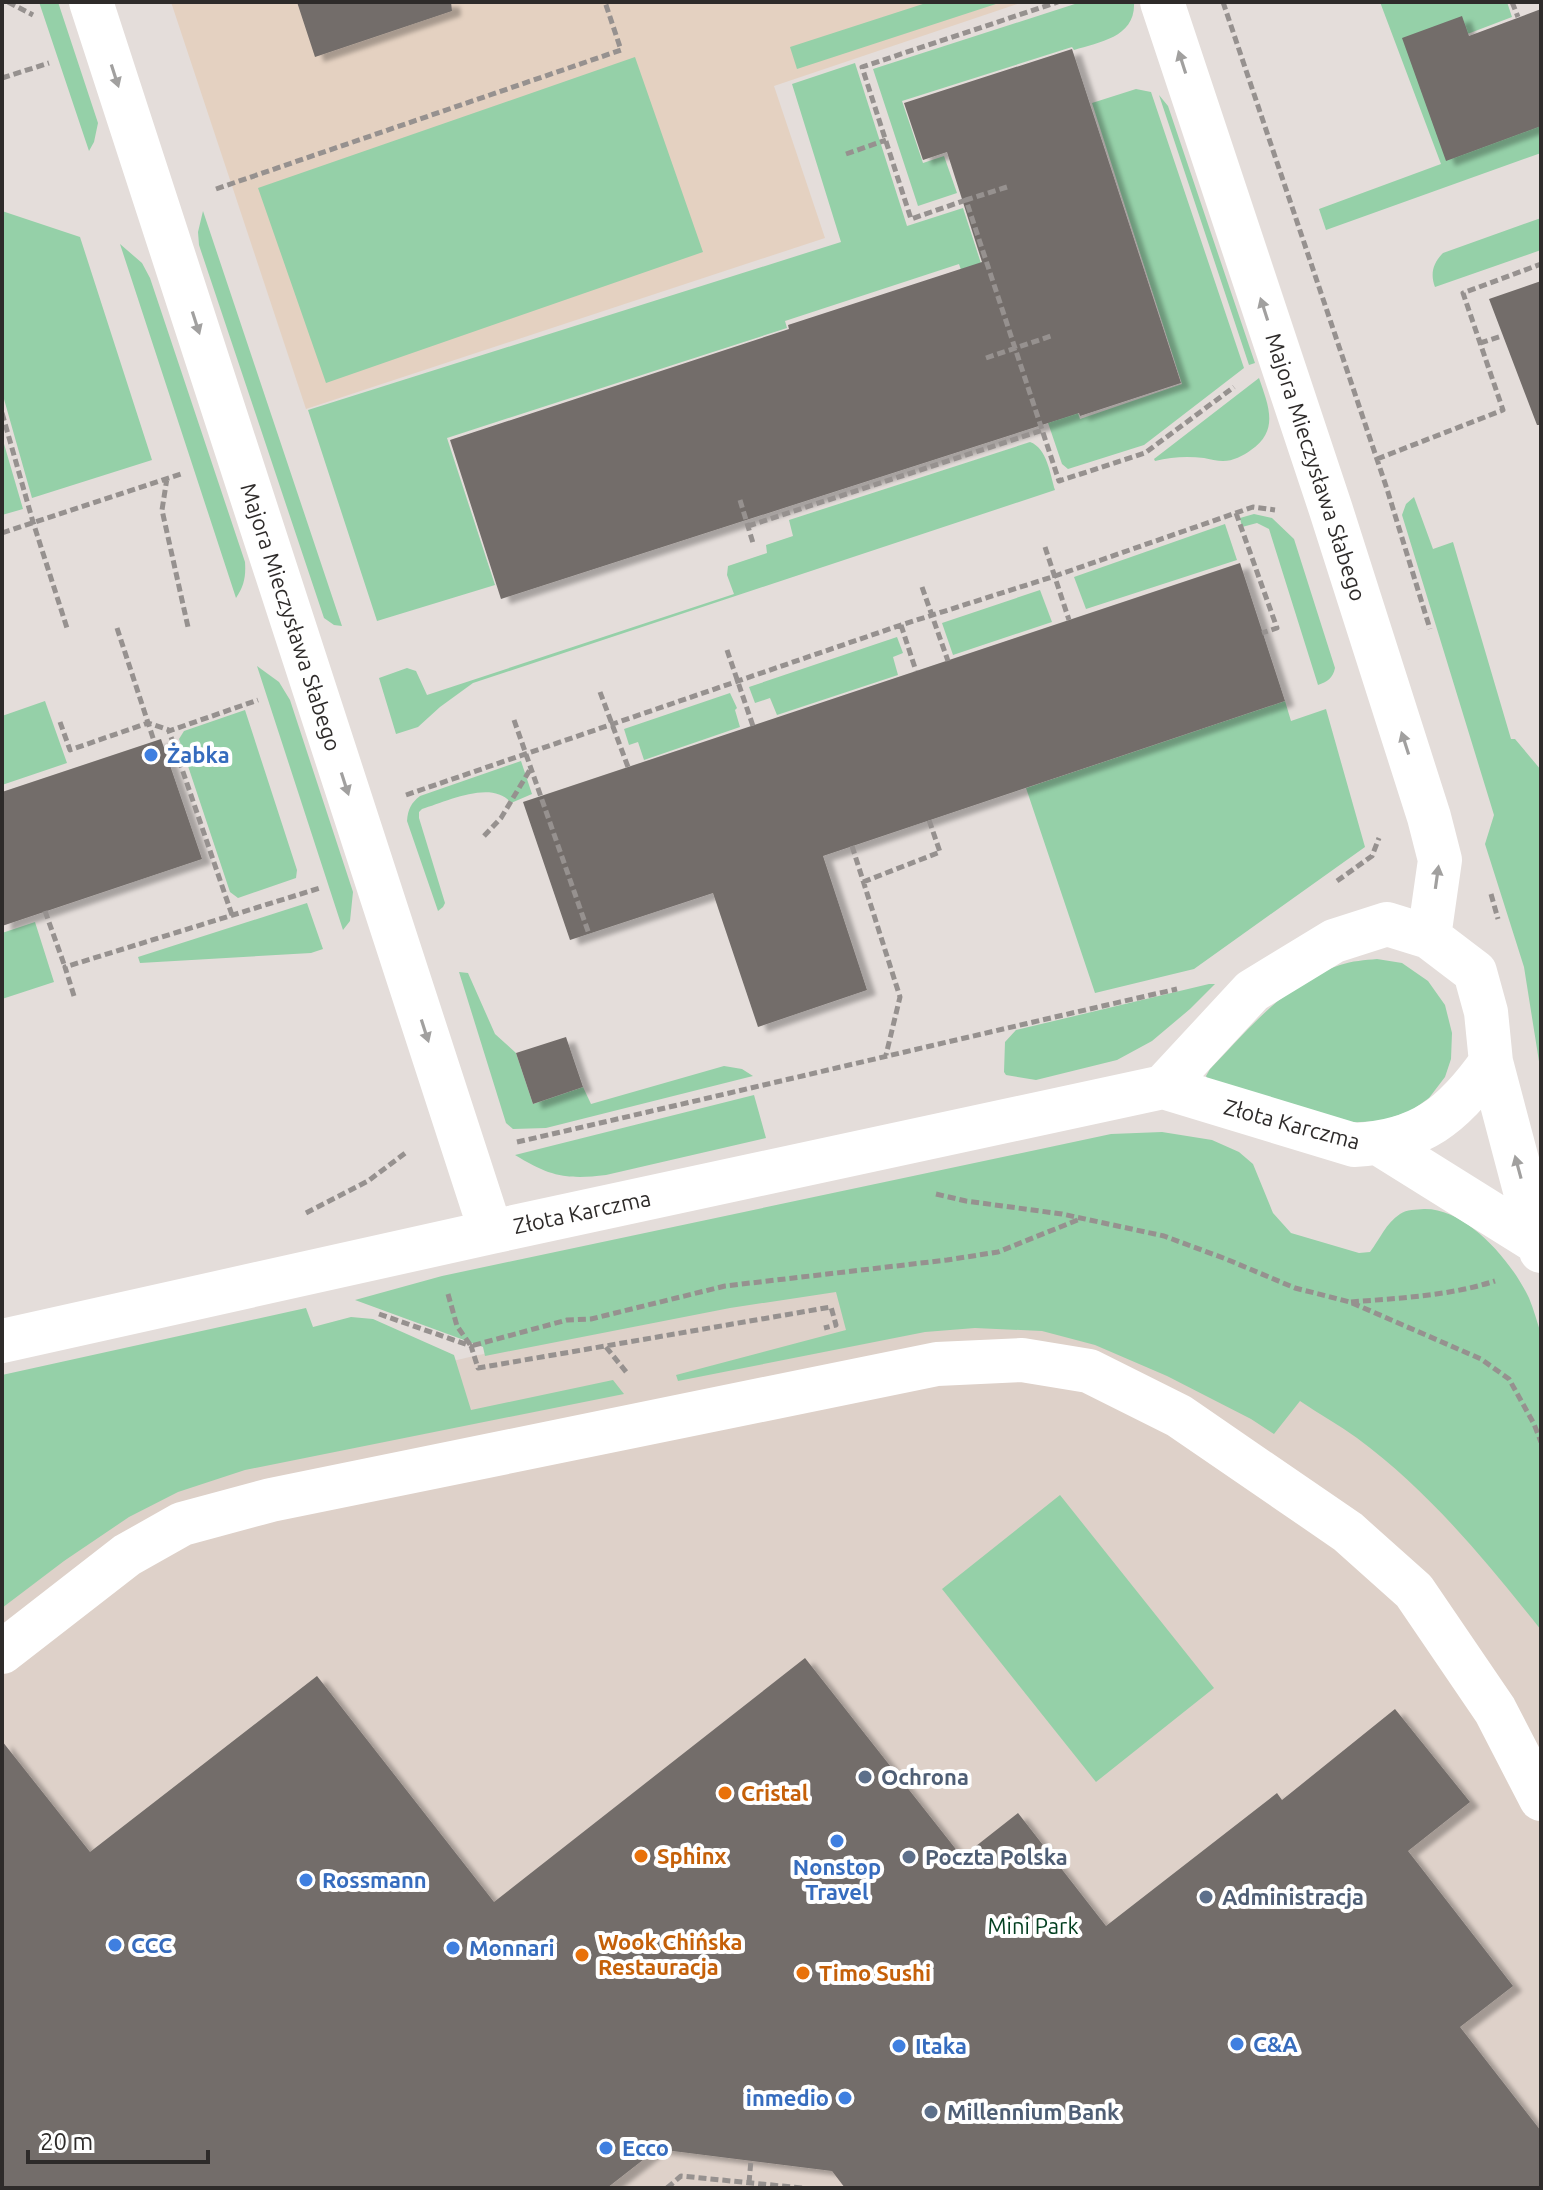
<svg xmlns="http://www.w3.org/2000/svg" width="1543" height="2190" font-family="Ubuntu,sans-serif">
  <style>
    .built { fill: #ded1c9 }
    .education { fill: #e4d1c1 }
    .green { fill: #95d0a8 }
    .building { fill: #736d6a; filter: url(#shadow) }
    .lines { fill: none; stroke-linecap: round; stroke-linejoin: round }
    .path { stroke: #96918f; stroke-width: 5; stroke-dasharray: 8 4; stroke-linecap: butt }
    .minor { stroke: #fff; stroke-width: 44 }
    .oneway { fill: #a1a09f }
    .shop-dot { fill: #3f7fe0; stroke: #fff; stroke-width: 3 }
    .service-dot { fill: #5c6f8a; stroke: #fff; stroke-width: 3 }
    .food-dot { fill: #e8710a; stroke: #fff; stroke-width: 3 }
    .labels { text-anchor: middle; stroke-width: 8; stroke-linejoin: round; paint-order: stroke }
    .street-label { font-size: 22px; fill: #2e2b2a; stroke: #fff }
    .shop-label { font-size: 22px; font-weight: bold; fill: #366cbe; stroke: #fff; text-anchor: start }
    .service-label { font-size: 22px; font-weight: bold; fill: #4e5e75; stroke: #fff; text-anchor: start }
    .food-label { font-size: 22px; font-weight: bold; fill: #c56008; stroke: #fff; text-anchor: start }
    .park-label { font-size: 22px; fill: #023f20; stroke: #fff }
  </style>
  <defs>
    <filter id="shadow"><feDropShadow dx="9" dy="5" stdDeviation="2" flood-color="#0004"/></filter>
  </defs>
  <rect width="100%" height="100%" fill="#e4ddda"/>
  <path class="built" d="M1008 1262 1541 1504V2188H2V1467L474 1356 730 1303Z"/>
  <path class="education" d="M171 2H1023L774 86 825 238 306 409Z"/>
  <path class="green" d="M39 2H58L98 123 94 142 89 151Z
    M929 2H1002L797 69 790 47Z
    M1081 2H1134C1136 37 1100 42 1074 50L1072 47 902 101 923 163 944 156 957 193 918 206 873 69Z
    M1380 2H1507L1512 17 1428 49 1541 119V153L1326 230 1319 209 1441 164Z
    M635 57 703 252 326 383 258 188Z
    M855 63 907 226 963 208 1004 334 985 341 959 264 785 321 787 328 447 438 495 585 377 621 308 410 841 242 792 84Z
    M1136 89 1151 92 1244 368 1144 445 1068 469 1062 464 1026 358 1056 348 1080 419 1182 384 1092 103Z
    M1159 95 1168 106 1255 363 1249 365Z
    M2 211 80 237 152 460 32 498 2 392Z
    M203 211 342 626 334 625 324 618 199 245 198 232Z
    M1541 218V250L1435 287C1430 274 1433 263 1443 253Z
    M120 244 142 263 150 278 245 562C246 577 244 586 236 598Z
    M1259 378C1268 405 1280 430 1251 450 1243 456 1233 461 1223 461 1217 461 1210 459 1204 458 1187 456 1171 457 1155 461L1154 459Z
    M2 437 23 509 2 515Z
    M1030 442C1047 448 1050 474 1055 490L473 683 440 707 418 727 396 734 379 678 407 668 416 671 427 695 734 594 727 575 728 566 767 553 766 545 793 536 789 520Z
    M1414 497 1433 549 1453 542 1511 739H1515L1541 770V1074L1524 967 1485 844 1494 815 1402 515 1406 504Z
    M1254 514 1272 518 1294 539 1335 668C1333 678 1327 682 1318 685L1269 529 1257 523 1242 527 1240 518Z
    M1225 524 1237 560 1086 609 1074 577Z
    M1040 590 1052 622 953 655 942 623Z
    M897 637 903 653 893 657 898 675 777 715 770 698 755 703 749 687Z
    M257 666 279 682 290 700 353 892 350 921 343 930Z
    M730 693 737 708 735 710 740 727 644 760 638 742 629 745 624 729Z
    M45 701 67 763 2 785V716Z
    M1285 701 1291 721 1326 709 1365 847 1194 969 1095 993 1026 788Z
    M245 710 297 870 296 878 238 898 230 892 179 739 184 731Z
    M521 761 532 794 511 803C492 779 446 802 422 809L419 812V818L445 903 443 907 438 911 407 821C408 809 411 803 420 796Z
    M307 903 323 949 311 953 140 963 138 957Z
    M35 922 54 982 2 999V933Z
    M1377 959 1402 963 1428 981 1445 1005 1452 1033 1451 1059 1445 1077 1429 1098 1411 1111 1381 1121 1341 1123 1208 1080 1206 1076 1210 1069C1248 1030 1286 982 1340 965 1352 961 1365 960 1377 959Z
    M459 972 468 973 495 1034 516 1053 533 1104 583 1087 591 1104 724 1066 742 1069 753 1076 546 1128 513 1129 506 1123Z
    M1209 984H1215L1190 1009 1152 1041 1117 1060 1036 1080 1006 1075 1004 1072 1005 1042 1016 1030Z
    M754 1095 766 1138 606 1175C566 1180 549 1176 515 1155Z
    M1162 1132 1212 1140 1239 1152 1253 1164 1273 1213 1291 1233 1359 1253 1370 1252C1380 1239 1386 1223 1400 1214 1407 1209 1416 1210 1424 1209 1467 1208 1512 1262 1529 1298 1534 1310 1537 1322 1541 1334V1630C1486 1561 1429 1491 1357 1438 1339 1425 1319 1414 1300 1401L1274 1434 1251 1419 1167 1376 1095 1345 1042 1331 975 1328 925 1332 678 1381 676 1375 846 1330 836 1292 730 1308 485 1356 483 1347 355 1300 442 1276 1111 1134Z
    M306 1308 313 1327 351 1317 373 1319 454 1355 471 1410 613 1380 624 1394 245 1470 178 1492 129 1517 64 1561 2 1608V1375Z
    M1060 1495 1214 1688 1096 1782 942 1589Z"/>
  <path class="building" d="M297 2H451L452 11 315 57Z
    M1541 9V126L1446 161 1402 38 1462 16 1469 36Z
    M1072 49 1181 383 1080 416 1079 413 501 599 450 440 789 329 788 325 982 262 947 152 923 160 904 103Z
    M1541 281V425H1537L1489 299Z
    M1240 563 1285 701 823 856 867 990 758 1027 713 893 570 940 523 802Z
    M161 739 202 859 2 926V792Z
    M566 1037 583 1087 533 1104 516 1053Z
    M805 1658 962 1857 1018 1813 1106 1926 1277 1793 1282 1800 1395 1709 1470 1802 1408 1851 1513 1986 1460 2027 1541 2131V2188H845L832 2171 657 2149 607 2188H2V1741L90 1852 317 1676 494 1902Z"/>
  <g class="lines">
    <path class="path" d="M8 2 33 15
      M1223 2 1387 489 1430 629
      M1512 2 1518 17
      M2 78 49 63
      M846 154 886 140
      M1007 187 966 200 1059 481 1145 453 1234 387
      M216 189 621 50 605 2
      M966 200 911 219 862 67 1058 2
      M1480 343 1502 336
      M986 358 1054 335
      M2 413 33 522 67 628
      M1377 459 1503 410 1463 293 1541 264
      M167 478 162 510 188 627
      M740 500 753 543
      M1236 513 1277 628 1262 633
      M748 526 1043 430
      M2 533 184 473
      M1045 547 1069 620
      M922 587 948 661
      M901 625 916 671
      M117 628 154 741
      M727 650 753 726
      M600 692 628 767
      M514 720 589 934
      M60 722 70 750 148 723 169 730
      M406 795 901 625 1055 576 1253 507 1275 510
      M484 836 501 818 531 768
      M852 846 900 997 886 1055
      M1337 881 1372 856 1379 838
      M863 882 940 852 929 820
      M1491 894 1498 919
      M45 911 65 967
      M232 915 169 731 258 700
      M74 996 65 967 320 888
      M517 1142C737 1092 957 1039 1177 989
      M936 1194 966 1201 1062 1214 1164 1236 1226 1259 1295 1288 1350 1302 1481 1359 1509 1379 1534 1424 1541 1442
      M306 1213 368 1181 408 1151
      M448 1294 457 1326 471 1346 567 1320 591 1319 725 1286 947 1260 998 1252 1080 1219
      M1351 1302C1399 1298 1449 1296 1495 1281
      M379 1314 471 1346 478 1368 831 1307 836 1325 824 1328
      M606 1347 627 1373
      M749 2183 751 2160
      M667 2188 681 2176 802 2188"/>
    <path class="minor" d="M91 2 491 1232
      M1162 2 1331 510 1429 817 1440 860 1429 937
      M1163 1087 1252 991 1334 941 1387 924 1429 937 1475 972 1486 1012 1491 1062 1541 1251
      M1380 1144 1537 1242
      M2 1341 491 1232 1163 1087 1354 1145C1420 1142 1454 1115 1491 1062
      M2 1652 127 1555 182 1524 271 1500 937 1364 1022 1360 1089 1371 1179 1416 1348 1532 1414 1591 1495 1710 1541 1799"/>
  </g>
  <defs><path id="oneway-solid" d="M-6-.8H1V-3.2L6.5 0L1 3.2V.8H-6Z" transform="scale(2)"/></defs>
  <g class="oneway">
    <use href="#oneway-solid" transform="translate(1182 62) rotate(-108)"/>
    <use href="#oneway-solid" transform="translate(115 76) rotate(72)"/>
    <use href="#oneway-solid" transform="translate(1264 309) rotate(-108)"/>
    <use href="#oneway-solid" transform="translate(196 323) rotate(72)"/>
    <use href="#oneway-solid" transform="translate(1405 743) rotate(-108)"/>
    <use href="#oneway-solid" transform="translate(345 784) rotate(72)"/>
    <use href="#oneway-solid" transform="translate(1437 877) rotate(-82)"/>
    <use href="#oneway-solid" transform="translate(425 1031) rotate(72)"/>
    <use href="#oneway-solid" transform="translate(1518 1167) rotate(-105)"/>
  </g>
  <g class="shop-dot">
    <circle cx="151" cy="755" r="8"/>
    <circle cx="837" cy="1841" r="8"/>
    <circle cx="306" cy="1880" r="8"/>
    <circle cx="115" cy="1945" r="8"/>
    <circle cx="453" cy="1948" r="8"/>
    <circle cx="1237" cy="2044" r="8"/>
    <circle cx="899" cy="2046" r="8"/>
    <circle cx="845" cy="2098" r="8"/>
    <circle cx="606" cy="2148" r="8"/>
  </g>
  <g class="service-dot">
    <circle cx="865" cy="1777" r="8"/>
    <circle cx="909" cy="1857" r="8"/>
    <circle cx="1206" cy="1897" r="8"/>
    <circle cx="931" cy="2112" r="8"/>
  </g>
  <g class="food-dot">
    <circle cx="725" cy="1793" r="8"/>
    <circle cx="641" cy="1856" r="8"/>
    <circle cx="582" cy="1955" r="8"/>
    <circle cx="803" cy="1973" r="8"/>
  </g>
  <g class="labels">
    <g class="street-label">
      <text transform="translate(1316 467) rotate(72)" y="8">Majora Mieczysława Słabego</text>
      <text transform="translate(291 617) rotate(72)" y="8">Majora Mieczysława Słabego</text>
      <text transform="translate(1292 1124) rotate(15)" y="8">Złota Karczma</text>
      <text transform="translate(582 1212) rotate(-12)" y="8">Złota Karczma</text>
    </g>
    <g class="shop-label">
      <text x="167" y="763">Żabka</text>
      <text x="837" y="1875" text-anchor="middle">Nonstop<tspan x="837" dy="25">Travel</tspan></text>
      <text x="322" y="1888">Rossmann</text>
      <text x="131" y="1953">CCC</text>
      <text x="469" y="1956">Monnari</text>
      <text x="1253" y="2052">C&amp;A</text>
      <text x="915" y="2054">Itaka</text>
      <text x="829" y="2106" text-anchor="end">inmedio</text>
      <text x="622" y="2156">Ecco</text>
    </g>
    <g class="service-label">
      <text x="881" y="1785">Ochrona</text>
      <text x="925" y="1865">Poczta Polska</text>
      <text x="1222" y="1905">Administracja</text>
      <text x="947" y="2120">Millennium Bank</text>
    </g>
    <g class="food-label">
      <text x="741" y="1801">Cristal</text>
      <text x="657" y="1864">Sphinx</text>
      <text x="598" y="1950">Wook Chińska<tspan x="598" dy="25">Restauracja</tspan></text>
      <text x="819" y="1981">Timo Sushi</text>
    </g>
    <g class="park-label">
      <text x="1033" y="1934">Mini Park</text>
    </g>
  </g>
  <rect width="1543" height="2190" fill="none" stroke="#2e2b2a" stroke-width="8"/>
  <path d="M28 2150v12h180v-12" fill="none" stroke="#2e2b2a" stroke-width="4"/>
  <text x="40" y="2150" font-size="24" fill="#2e2b2a" stroke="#ffffff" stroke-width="6" paint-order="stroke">20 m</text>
</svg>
